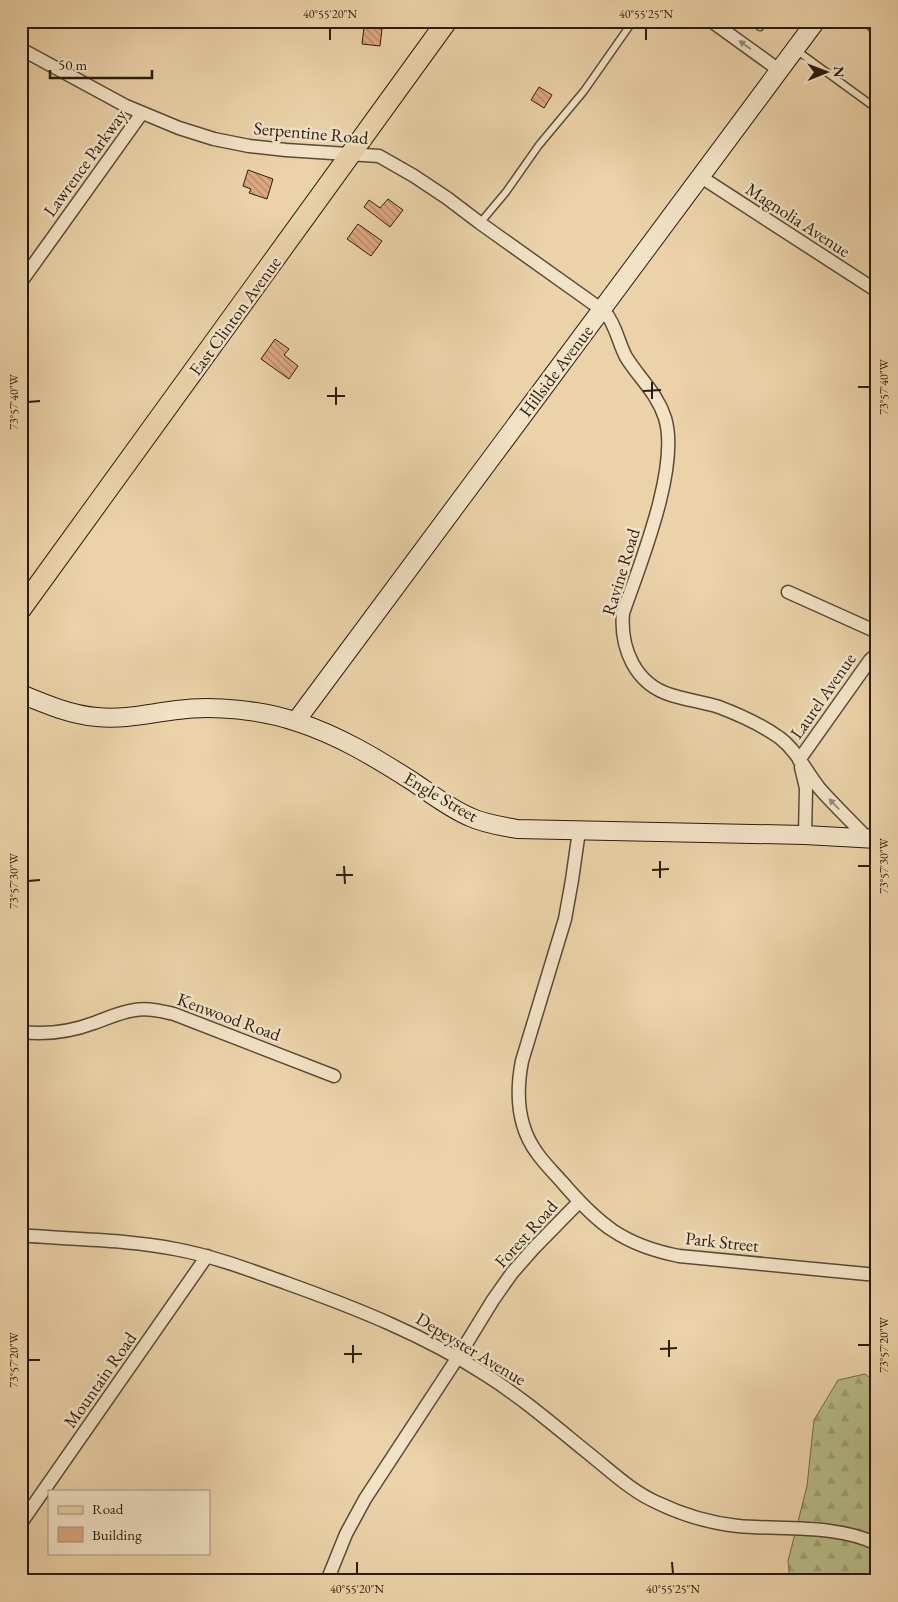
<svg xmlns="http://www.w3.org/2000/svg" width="898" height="1602" font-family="'EB Garamond',serif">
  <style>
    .forest { fill: url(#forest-firs); stroke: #716c4c }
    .building { fill: url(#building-back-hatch); stroke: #2b1c10 }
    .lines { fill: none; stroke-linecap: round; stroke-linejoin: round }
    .lane-casing { stroke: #5b4a36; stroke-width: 9 }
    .street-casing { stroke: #5b4a36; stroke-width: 15 }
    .secondary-casing { stroke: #2b1c10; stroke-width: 20 }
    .primary-casing { stroke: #2b1c10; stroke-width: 22 }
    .lane { stroke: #f2e2c6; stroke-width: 6 }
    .street { stroke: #f2e2c6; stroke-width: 12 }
    .secondary { stroke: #f2e2c6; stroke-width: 18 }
    .primary { stroke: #ebd2a8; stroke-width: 20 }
    .oneway { fill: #988974 }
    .ticks { fill: none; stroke: #2b1c10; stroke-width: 2 }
    .labels { text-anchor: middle; stroke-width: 5; stroke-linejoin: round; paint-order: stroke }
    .street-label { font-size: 18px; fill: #2b1c10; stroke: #f2e2c6 }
    .neatline { fill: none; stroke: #2b1c10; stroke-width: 2 }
    .ticks-label { font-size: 12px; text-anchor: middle; fill: #2b1c10 }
  </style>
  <defs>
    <pattern id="forest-firs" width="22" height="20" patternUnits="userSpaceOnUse" patternTransform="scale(1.25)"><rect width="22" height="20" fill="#b7bc88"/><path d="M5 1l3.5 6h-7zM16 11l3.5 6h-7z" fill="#9ea174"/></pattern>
    <pattern id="building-back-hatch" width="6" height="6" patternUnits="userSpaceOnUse" patternTransform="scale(1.25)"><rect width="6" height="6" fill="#dea882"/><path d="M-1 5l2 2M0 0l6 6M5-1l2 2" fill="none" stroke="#b48869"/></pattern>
  </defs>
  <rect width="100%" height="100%" fill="#ebd2a8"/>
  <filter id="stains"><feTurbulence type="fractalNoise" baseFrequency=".004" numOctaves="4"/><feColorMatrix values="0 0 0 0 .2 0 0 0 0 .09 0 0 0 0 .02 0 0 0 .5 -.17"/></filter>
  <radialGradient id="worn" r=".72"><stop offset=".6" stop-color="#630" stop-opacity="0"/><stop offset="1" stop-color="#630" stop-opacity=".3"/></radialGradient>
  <path class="forest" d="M865 1374 877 1383V1579L876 1581H790L788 1561 807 1486 814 1420 838 1380Z"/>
  <path class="building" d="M364 27 382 29 380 46 362 44Z
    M539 87 552 95 544 108 531 100Z
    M248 170 273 179 267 199 249 193 251 189 243 186Z
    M388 199 403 210 390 227 364 207 369 200 380 208Z
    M358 224 382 241 371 256 347 239Z
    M275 339 289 349 284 355 298 366 289 379 261 359Z"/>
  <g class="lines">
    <defs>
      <path id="lane" d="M752 21 760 27 763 21
        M864 21 874 30 877 26
        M796 50 877 109
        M480 223 506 192 539 145 584 91 633 21"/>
      <path id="street" d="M711 21 779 70
        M21 49 126 106 179 128 214 139 249 146 286 150 379 156 414 176 447 198 480 223 605 312C616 325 618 342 626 357 639 378 657 393 665 418 680 467 640 564 623 613 620 648 635 684 671 695 687 700 703 702 719 707 740 715 762 725 780 738 797 751 807 773 820 789 835 806 852 822 868 839
        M701 177 877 291
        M21 282 142 113
        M788 592 877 632
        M799 760 870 660 877 654
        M801 767 806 788 805 835
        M579 831 572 880 565 919 522 1061C516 1092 517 1126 537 1153 544 1163 553 1172 562 1182 598 1224 623 1245 679 1256L877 1275
        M21 1032C47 1035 70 1032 94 1023 108 1018 120 1012 135 1010 148 1008 161 1011 174 1014L334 1076
        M21 1235C72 1240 125 1239 175 1249 213 1256 250 1270 286 1283 356 1308 424 1335 486 1375 524 1399 558 1429 593 1457 614 1474 633 1492 658 1503 683 1515 710 1523 738 1526 782 1530 837 1524 877 1544
        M21 1523 207 1256
        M327 1581 346 1534 365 1499 458 1357 493 1300 512 1273 533 1249 579 1202"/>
      <path id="secondary" d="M21 694C45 704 71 715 97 717 124 720 151 713 177 710 214 705 262 710 297 722 338 735 376 758 412 781 430 793 449 808 470 817 485 824 501 826 517 829L805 835 877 839
        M296 721 816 21"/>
      <path id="primary" d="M21 609 447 21"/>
    </defs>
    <use href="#lane" class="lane-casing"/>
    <use href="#street" class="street-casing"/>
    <use href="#secondary" class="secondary-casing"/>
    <use href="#primary" class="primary-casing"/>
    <use href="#lane" class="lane"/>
    <use href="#street" class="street"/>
    <use href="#secondary" class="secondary"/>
    <use href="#primary" class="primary"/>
  </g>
  <defs><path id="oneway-solid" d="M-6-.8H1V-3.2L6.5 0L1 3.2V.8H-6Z" transform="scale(1.25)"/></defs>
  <g class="oneway">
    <use href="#oneway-solid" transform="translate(745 45) rotate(-145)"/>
    <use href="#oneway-solid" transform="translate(834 804) rotate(-134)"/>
  </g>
  <path class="ticks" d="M330 28V40M646 28V40M652 382V399M336 387V405M858 387H870M643 391 661 390M327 396H345M28 402 40 401M660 861V878M344 866 345 884M858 866H870M652 870 669 869M336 875H353M28 881 40 880M669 1340V1357M353 1345V1363M858 1345H870M660 1349 677 1348M344 1354H362M28 1360H40M357 1562V1574M672 1562 673 1574"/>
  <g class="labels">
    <g class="street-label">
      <text transform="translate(311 133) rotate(5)" y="6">Serpentine Road</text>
      <text transform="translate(85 163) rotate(-54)" y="6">Lawrence Parkway</text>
      <text transform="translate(798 220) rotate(33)" y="6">Magnolia Avenue</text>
      <text transform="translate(235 316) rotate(-54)" y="6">East Clinton Avenue</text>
      <text transform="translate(556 371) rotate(-53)" y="6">Hillside Avenue</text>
      <text transform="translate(621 572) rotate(-73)" y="6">Ravine Road</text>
      <text transform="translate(823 696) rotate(-55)" y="6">Laurel Avenue</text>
      <text transform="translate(441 797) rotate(30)" y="6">Engle Street</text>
      <text transform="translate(229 1017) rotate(20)" y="6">Kenwood Road</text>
      <text transform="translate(526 1234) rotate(-48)" y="6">Forest Road</text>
      <text transform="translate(722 1242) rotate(6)" y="6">Park Street</text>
      <text transform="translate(471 1349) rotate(31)" y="6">Depeyster Avenue</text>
      <text transform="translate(100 1380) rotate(-55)" y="6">Mountain Road</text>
    </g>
  </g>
  <rect width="898" height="1602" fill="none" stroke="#ebd2a8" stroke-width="55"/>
  <rect x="48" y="1490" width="162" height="65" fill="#f2e2c6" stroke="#a2937d"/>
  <rect x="58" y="1506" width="25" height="8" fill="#ebd2a8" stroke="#a2937d"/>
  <text x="92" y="1514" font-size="15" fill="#2b1c10">Road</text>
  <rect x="58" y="1527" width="25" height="15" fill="#dea882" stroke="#a2937d"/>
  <text x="92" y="1540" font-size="15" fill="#2b1c10">Building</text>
  <g transform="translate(826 72) rotate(89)" stroke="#f2e2c6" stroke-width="4" paint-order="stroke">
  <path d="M0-4L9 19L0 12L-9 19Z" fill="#2b1c10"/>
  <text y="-8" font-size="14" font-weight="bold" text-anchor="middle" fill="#2b1c10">N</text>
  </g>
  <path d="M50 70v8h102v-8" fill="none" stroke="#2b1c10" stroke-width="2.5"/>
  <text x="58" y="70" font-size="15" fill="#2b1c10" stroke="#f2e2c6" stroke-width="4" paint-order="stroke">50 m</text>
  <rect x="28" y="28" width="842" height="1546" class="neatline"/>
  <g class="ticks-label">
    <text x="330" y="18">40°55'20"N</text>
    <text x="646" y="18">40°55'25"N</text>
    <text transform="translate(884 387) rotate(-90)" y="4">73°57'40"W</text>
    <text transform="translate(14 402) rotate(-90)" y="4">73°57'40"W</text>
    <text transform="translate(884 866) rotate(-90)" y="4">73°57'30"W</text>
    <text transform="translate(14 881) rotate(-90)" y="4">73°57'30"W</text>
    <text transform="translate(884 1345) rotate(-90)" y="4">73°57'20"W</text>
    <text transform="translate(14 1360) rotate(-90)" y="4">73°57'20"W</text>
    <text x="357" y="1593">40°55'20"N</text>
    <text x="673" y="1593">40°55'25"N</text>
  </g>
  <rect width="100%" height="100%" filter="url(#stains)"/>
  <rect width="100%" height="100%" fill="url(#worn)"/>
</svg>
